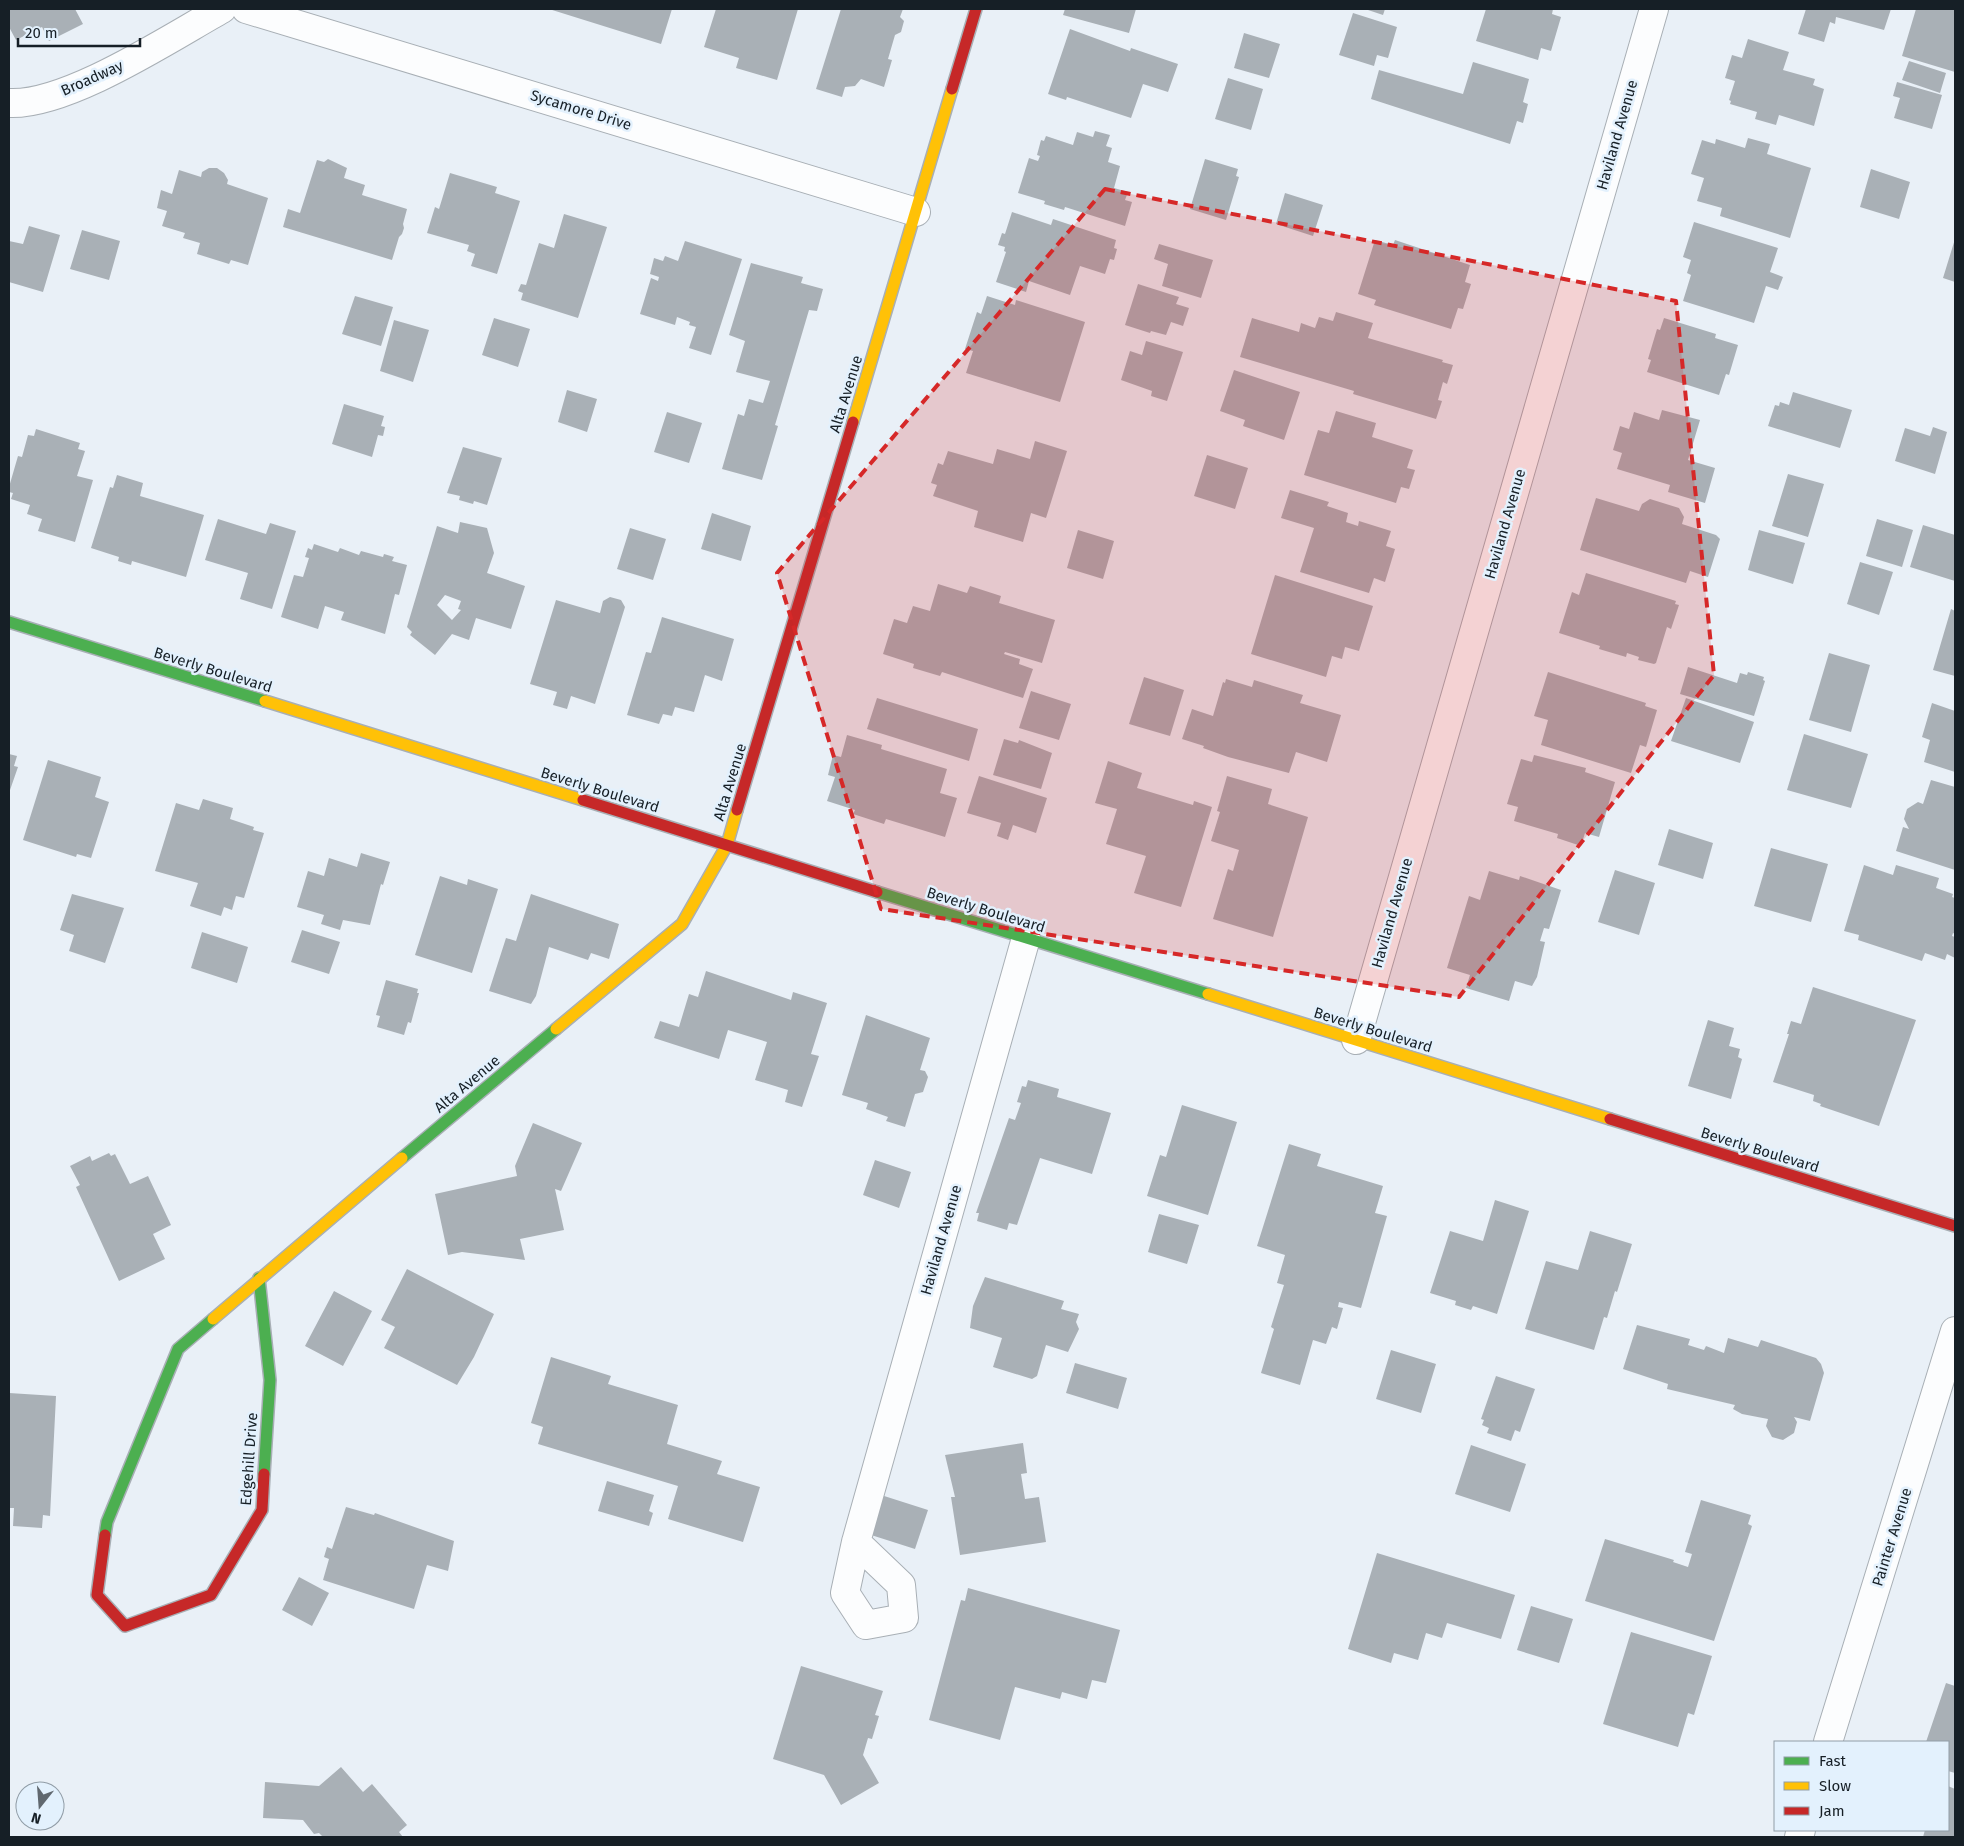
<svg xmlns="http://www.w3.org/2000/svg" width="1964" height="1846" font-family="'Fira Sans',sans-serif">
  <style>
    .building { fill: #a9b0b6; fill-rule: evenodd }
    .lines { fill: none; stroke-linecap: round; stroke-linejoin: round }
    .street-casing { stroke: #a8afb5; stroke-width: 30 }
    .fast-casing { stroke: #a8afb5; stroke-width: 14 }
    .slow-casing { stroke: #a8afb5; stroke-width: 14 }
    .jam-casing { stroke: #a8afb5; stroke-width: 14 }
    .street { stroke: #fcfdfe; stroke-width: 28 }
    .fast { stroke: #4caf50; stroke-width: 11 }
    .slow { stroke: #ffc107; stroke-width: 11 }
    .jam { stroke: #c62828; stroke-width: 11 }
    .marked { fill: #d62828; fill-opacity: 0.2; stroke: #d62828; stroke-width: 4; stroke-dasharray: 10 6; stroke-linejoin: round }
    .labels { text-anchor: middle; stroke-width: 5; stroke-linejoin: round; paint-order: stroke }
    .street-label { font-size: 15px; fill: #161f26; stroke: #e3f1fd }
  </style>
  <rect width="100%" height="100%" fill="#e9f0f7"/>
  <path class="building" d="M9 9H75L83 24 49 41 42 27 16 40 9 27Z
    M549 9H672L661 44Z
    M716 9H798L777 80 736 68 739 58 704 47Z
    M841 9H903L900 17 904 21 901 32 895 35 888 59 892 60 884 87 861 79 855 86 845 87 842 97 816 89Z
    M1065 9H1136L1129 33 1063 15Z
    M1365 9H1385L1383 15Z
    M1486 9H1553L1552 14 1561 17 1551 51 1541 48 1538 60 1476 41Z
    M1806 9H1891L1884 30 1836 17 1835 24 1830 22 1824 42 1798 34Z
    M1916 9H1955V72L1902 56Z
    M1353 13 1397 27 1388 58 1377 55 1374 66 1339 55Z
    M1070 29 1130 51 1131 48 1178 64 1168 92 1143 84 1131 118 1067 97 1066 100 1048 94Z
    M1244 33 1280 44 1269 78 1234 68Z
    M1748 39 1789 52 1783 70 1815 79 1813 85 1824 89 1814 126 1779 115 1776 125 1755 119 1757 112 1730 104 1731 101 1729 100 1735 81 1725 78 1732 55 1742 58Z
    M1909 61 1946 73 1940 93 1902 80Z
    M1473 62 1529 79 1523 102 1528 104 1523 123 1517 121 1510 144 1371 99 1379 70 1463 94Z
    M1228 78 1263 89 1251 130 1215 119Z
    M1897 82 1942 95 1932 129 1894 118 1900 98 1893 96Z
    M1095 131 1110 135 1106 146 1112 148 1108 162 1120 166 1114 188 1128 192 1125 200 1132 202 1125 226 1065 207 1064 210 1044 204 1045 201 1018 193 1029 158 1038 161 1040 156 1037 155 1041 140 1044 141 1046 136 1073 145 1077 132 1093 137Z
    M1748 138 1770 144 1767 154 1811 168 1790 238 1720 216 1722 208 1697 201 1704 178 1691 174 1702 140 1715 144 1716 139 1745 148Z
    M328 159 347 168 344 178 365 185 362 195 407 209 403 224 404 228 402 234 399 237 392 260 283 227 288 209 300 213 317 160 324 162Z
    M1205 159 1238 169 1236 176 1239 177 1226 220 1190 209Z
    M209 168H217L224 173 228 180 227 184 268 198 248 265 231 260 229 264 197 254 200 243 183 238 185 233 162 226 167 211 157 208 161 190 172 194 179 170 201 177 202 172Z
    M1871 169 1910 182 1899 219 1860 207Z
    M450 173 497 187 495 193 520 201 497 274 471 266 475 254 467 251 469 245 427 233 435 207 439 209Z
    M1285 193 1323 205 1313 236 1276 224Z
    M1012 212 1051 225 1053 219 1116 240 1114 248 1117 249 1114 260 1110 259 1105 274 1080 266 1070 295 1029 281 1026 292 996 282 1006 252 1004 251 1005 247 998 245 1002 233 1005 234Z
    M564 214 607 227 578 318 521 300 523 293 518 291 521 284 526 285 539 243 554 248Z
    M1694 222 1778 248 1770 272 1783 277 1778 290 1766 286 1754 323 1683 301 1691 275 1687 273 1691 260 1683 257Z
    M29 226 60 235 43 292 9 282V241L23 244Z
    M82 230 120 241 109 280 70 269Z
    M1955 239V282L1943 278Z
    M1375 240 1393 245 1395 240 1470 265 1465 282 1471 284 1463 309 1458 308 1451 329 1374 305 1376 300 1358 294Z
    M685 241 742 259 711 355 689 348 696 327 689 325 690 322 677 317 675 325 640 314 651 278 658 281 659 277 650 274 654 258 663 261 665 256 678 261Z
    M1159 244 1213 260 1201 298 1162 286 1168 264 1154 259Z
    M751 263 803 277 801 283 823 289 817 311 809 310 775 425 778 426 762 480 722 469 738 414 744 416 749 399 763 403 770 381 736 372 745 341 729 335Z
    M1138 284 1179 297 1176 304 1189 308 1183 326 1171 322 1166 335 1151 331 1150 333 1125 325Z
    M355 296 393 307 381 346 342 334Z
    M987 296 1015 305 1016 300 1085 322 1060 402 966 373 973 351 965 349 977 312 981 314Z
    M1336 312 1373 323 1368 338 1443 360 1442 362 1453 365 1447 384 1443 382 1438 400 1442 401 1436 419 1353 394 1354 391 1240 357 1252 318 1299 332 1301 323 1315 328 1319 317 1333 321Z
    M494 318 530 329 518 367 482 355Z
    M1664 318 1716 334 1715 338 1738 345 1729 375 1726 374 1719 395 1647 372 1651 360 1648 359 1657 329 1660 330Z
    M394 320 429 330 413 382 380 371Z
    M1146 341 1183 352 1167 401 1151 396 1152 391 1121 380 1130 351 1142 355Z
    M1234 370 1300 392 1284 440 1243 426 1245 420 1220 411Z
    M567 390 597 399 587 432 558 422Z
    M1793 392 1852 410 1840 448 1768 426 1775 405 1779 406 1780 402 1789 405Z
    M344 404 384 416 381 426 385 427 383 436 378 435 372 457 332 444Z
    M1662 410 1700 420 1688 460 1715 468 1705 503 1668 492 1670 485 1617 469 1622 453 1613 450 1620 426 1629 429 1634 412 1659 420Z
    M1336 411 1376 423 1372 437 1413 450 1407 468 1415 470 1409 489 1401 487 1396 503 1304 475 1318 430 1329 433Z
    M667 412 702 423 689 463 654 452Z
    M1933 427 1947 432 1935 474 1895 461 1905 428 1930 436Z
    M36 429 80 443 78 449 85 451 77 476 93 480 75 542 38 531 42 519 27 514 30 505 11 499 13 493 9 492V487L18 456 22 457 28 435 34 436Z
    M1035 441 1067 451 1046 518 1031 513 1023 542 974 527 978 511 933 496 937 485 931 483 938 463 943 465 948 451 993 464 997 449 1030 459Z
    M463 447 502 458 487 505 474 501 473 504 459 500 460 496 447 493Z
    M1207 455 1248 468 1235 509 1194 496Z
    M1788 474 1824 484 1808 537 1772 526Z
    M117 475 143 483 140 496 204 515 186 577 132 561 131 565 118 561 119 557 91 548 110 487 113 488Z
    M1290 490 1329 502 1327 506 1348 513 1346 522 1358 526 1359 521 1391 531 1386 546 1395 549 1385 582 1374 578 1369 593 1300 572 1314 528 1281 518Z
    M1596 498 1639 511 1642 504 1650 499 1679 508 1684 517 1682 524 1716 535 1720 539 1708 577 1690 571 1686 583 1580 550Z
    M712 513 751 526 741 561 701 549Z
    M218 519 266 534 270 523 296 531 272 609 240 599 248 573 205 560Z
    M1877 519 1913 530 1902 567 1866 556Z
    M460 522 487 528 494 553 487 573 525 586 511 629 476 618 469 640 452 634 435 655 410 635 412 632 407 627 437 526 458 533ZM445 595 461 601 458 609 461 610 452 620 437 605Z
    M1923 525 1955 535V581L1910 567Z
    M630 528 666 539 653 580 617 569Z
    M1078 530 1114 541 1103 579 1067 568Z
    M1759 530 1805 543 1793 584 1748 570Z
    M314 544 338 552 340 548 359 555 361 551 383 557 384 554 394 557 392 561 407 565 399 595 395 594 385 634 341 620 344 612 325 606 318 629 281 617 294 575 303 577 309 558 305 557 308 548 312 550Z
    M1860 562 1893 572 1879 615 1847 604Z
    M1586 573 1676 601 1675 604 1679 605 1671 629 1667 627 1656 663 1654 664 1638 660 1639 657 1627 653 1626 657 1599 649 1600 646 1559 633 1572 592 1579 595Z
    M1275 575 1373 606 1359 651 1345 647 1342 659 1332 656 1326 677 1251 654Z
    M938 584 967 593 970 586 1001 596 999 603 1055 620 1042 663 1005 652 1004 654 1020 659 1019 664 1033 669 1023 698 942 672 940 676 913 668 914 664 883 654 894 619 907 623 913 606 930 611Z
    M610 597 621 600 625 607 595 704 571 696 567 709 553 705 557 692 530 684 556 600 600 613 603 601Z
    M1951 609 1955 611V676L1933 670Z
    M662 617 734 639 722 681 705 675 694 712 675 707 672 716 663 714 659 724 627 715 646 652 651 653Z
    M1829 653 1870 665 1851 732 1809 720Z
    M1688 667 1737 683 1740 673 1747 675 1748 672 1764 677 1763 680 1765 681 1754 716 1680 694Z
    M1548 672 1646 703 1645 706 1657 710 1646 747 1640 745 1631 773 1541 745 1548 720 1534 716Z
    M1144 677 1184 690 1170 736 1129 724Z
    M1226 679 1252 687 1254 680 1303 695 1300 703 1341 715 1327 762 1296 752 1289 773 1228 757 1203 748 1204 746 1182 739 1192 709 1213 716 1223 682 1225 683Z
    M1031 691 1071 704 1059 740 1019 728Z
    M877 698 978 729 969 761 867 729Z
    M1686 698 1754 722 1740 763 1671 741Z
    M1932 703 1955 711V772L1924 762 1930 740 1922 737Z
    M1804 734 1868 754 1851 808 1787 790Z
    M847 735 882 745 881 749 947 769 940 793 957 798 945 837 886 819 884 824 853 814 855 810 827 801 835 777 828 775 833 755 841 757Z
    M1004 739 1018 743 1019 740 1052 753 1041 789 993 775Z
    M9 754 17 756 14 766 18 767 10 790Z
    M1534 755 1586 768 1585 772 1615 782 1599 837 1585 833 1581 846 1557 838 1558 834 1514 821 1518 807 1507 804 1521 759 1532 762Z
    M48 760 101 777 95 797 109 802 91 858 77 854 76 857 23 840Z
    M1108 761 1142 773 1137 788 1193 805 1194 801 1212 807 1181 907 1134 893 1146 856 1106 844 1117 809 1095 803Z
    M979 776 1047 798 1036 833 1013 825 1008 840 997 836 1001 823 967 813Z
    M1227 776 1272 789 1268 804 1308 817 1273 937 1213 919 1228 869 1233 871 1239 850 1211 841 1220 812 1217 811Z
    M1931 780 1955 787V870L1896 851 1903 827 1909 829 1904 819 1907 809 1918 802 1923 804Z
    M203 799 233 808 230 819 254 827 253 830 264 833 244 898 236 896 232 910 224 907 221 916 190 906 198 883 155 871 176 803 199 810Z
    M1669 829 1713 843 1703 879 1658 865Z
    M1771 848 1828 864 1811 922 1754 906Z
    M361 853 390 862 383 885 381 884 370 925 343 920 340 930 321 924 324 915 297 907 308 871 324 876 329 858 357 867Z
    M1864 865 1893 875 1896 865 1939 878 1936 888 1953 894 1952 897 1955 898V934L1953 933 1952 936 1955 937V958L1947 954 1945 960 1925 953 1922 961 1858 940 1859 935 1844 931Z
    M1615 870 1655 883 1639 935 1598 922Z
    M1489 871 1519 880 1520 876 1561 890 1549 929 1544 928 1540 941 1545 942 1537 977 1532 986 1515 981 1509 1001 1466 988 1470 975 1447 968 1469 896 1480 900Z
    M440 876 467 885 468 879 498 889 472 973 415 955Z
    M72 894 124 908 105 963 69 951 74 935 60 930Z
    M531 894 619 924 609 959 591 953 588 960 549 947 536 996 531 1004 489 991 506 938 516 941Z
    M302 930 340 942 329 974 291 962Z
    M202 932 248 947 237 983 191 968Z
    M706 971 791 1000 793 992 827 1003 811 1054 819 1056 802 1107 785 1102 788 1090 755 1080 767 1042 728 1030 719 1059 654 1038 660 1021 679 1027 689 994 698 997Z
    M386 980 418 989 417 993H419L411 1023 408 1022 404 1035 377 1027 380 1016 376 1015Z
    M1813 987 1916 1020 1879 1126 1820 1106 1821 1104 1813 1101 1814 1095 1773 1082 1789 1034H1787L1791 1021 1801 1024Z
    M866 1015 930 1038 920 1070 925 1071 928 1077 923 1092 915 1094 905 1127 886 1121 888 1117 866 1109 868 1103 842 1095Z
    M1708 1020 1734 1028 1729 1046 1740 1049 1738 1057 1742 1059 1731 1099 1688 1086Z
    M1028 1080 1059 1089 1057 1097 1111 1113 1092 1174 1040 1158 1017 1225 1009 1223 1007 1230 977 1221 979 1213H976L1009 1118 1015 1120 1021 1103 1017 1102 1022 1086 1026 1087Z
    M1182 1105 1237 1122 1208 1215 1147 1196 1160 1155 1166 1157Z
    M533 1123 582 1143 561 1191 555 1189 564 1230 520 1239 525 1260 462 1252 448 1255 435 1194 517 1176 515 1166Z
    M1289 1144 1321 1154 1317 1166 1383 1186 1375 1213 1387 1216 1361 1308 1339 1302 1338 1307 1343 1308 1337 1329 1332 1327 1326 1344 1313 1340 1300 1385 1261 1373 1274 1329 1271 1327 1284 1285 1277 1283 1285 1255 1257 1246Z
    M109 1153 111 1156 115 1154 130 1184 148 1176 171 1225 153 1234 165 1259 119 1281 76 1187 80 1185 70 1166 90 1156 92 1161Z
    M875 1160 911 1172 899 1208 863 1195Z
    M1495 1200 1529 1211 1497 1314 1473 1306 1471 1310 1455 1305 1456 1301 1430 1293 1450 1231 1483 1241Z
    M1159 1214 1199 1225 1187 1264 1148 1252Z
    M1590 1231 1632 1244 1617 1292 1615 1291 1607 1318 1604 1317 1594 1350 1525 1329 1546 1261 1578 1270Z
    M407 1269 494 1314 474 1357 457 1385 384 1348 395 1327 381 1320Z
    M985 1277 1064 1301 1061 1309 1079 1314 1076 1322 1079 1329 1068 1352 1046 1345 1037 1376 1032 1379 993 1367 1002 1338 970 1328 973 1306Z
    M334 1291 372 1311 343 1366 305 1346Z
    M1637 1325 1690 1339 1688 1345 1704 1350 1706 1346 1724 1353 1728 1338 1758 1347 1761 1340 1816 1358 1821 1364 1824 1373 1810 1421 1794 1417 1797 1422 1794 1433 1783 1440 1772 1437 1766 1426 1768 1419 1742 1414 1733 1409 1735 1405 1667 1389 1668 1384 1623 1369Z
    M1391 1350 1436 1364 1421 1413 1376 1399Z
    M551 1357 611 1376 608 1384 678 1405 667 1444 722 1461 717 1474 760 1487 743 1542 668 1519 678 1486 538 1444 543 1427 531 1423Z
    M1075 1363 1127 1378 1118 1409 1066 1393Z
    M1496 1376 1535 1389 1520 1432 1515 1430 1511 1441 1487 1433 1489 1428 1482 1425 1484 1420 1481 1419Z
    M9 1393 56 1396 50 1516 43 1515 42 1528 13 1526 14 1508H9Z
    M1023 1443 1027 1473 1021 1474 1025 1499 1039 1497 1046 1542 960 1555 951 1497H955L945 1455Z
    M1471 1445 1526 1464 1510 1512 1455 1494Z
    M607 1481 654 1495 649 1511 653 1513 649 1526 598 1511Z
    M881 1495 928 1510 915 1549 868 1534Z
    M1701 1500 1751 1515 1748 1524 1752 1526 1714 1641 1585 1601 1605 1539 1674 1560 1673 1562 1688 1567 1692 1554 1685 1552Z
    M346 1507 374 1515 375 1513 454 1541 448 1571 427 1565 414 1609 323 1580 329 1559 324 1557 327 1547 332 1549Z
    M1377 1553 1515 1595 1501 1639 1447 1623 1442 1638 1426 1633 1418 1660 1394 1653 1391 1663 1348 1649Z
    M299 1577 329 1593 312 1626 282 1610Z
    M968 1588 1120 1630 1106 1683 1092 1680 1087 1699 1062 1692 1060 1699 1015 1687 1000 1740 929 1720 961 1600 965 1601Z
    M1531 1606 1573 1619 1559 1663 1517 1650Z
    M1631 1632 1712 1656 1694 1715 1688 1713 1678 1747 1603 1724Z
    M801 1666 883 1691 875 1715 879 1716 872 1739 868 1738 863 1755 879 1783 841 1805 824 1775 773 1759Z
    M1946 1683 1955 1686V1773L1948 1771V1742H1926Z
    M341 1767 363 1792 372 1784 407 1825 399 1832 403 1837H323L319 1833 314 1834 303 1820 263 1818 265 1782 319 1786Z
    M1948 1786 1955 1789V1837H1923L1925 1830H1948Z"/>
  <g class="lines">
    <defs>
      <path id="street" d="M246 9 916 212
        M9 103C67 106 170 38 222 9
        M1356 1040 1654 9
        M856 1542 901 1585 904 1618 866 1625 845 1593 856 1542 1026 938
        M1828 1742 1955 1331
        M1799 1837 1801 1830"/>
      <path id="fast" d="M9 622 265 701
        M877 892 1208 994
        M402 1158 556 1029
        M259 1278 270 1380 264 1474
        M105 1535 107 1522 178 1349 213 1319"/>
      <path id="slow" d="M853 422 952 89
        M265 701 583 800
        M1208 994 1610 1119
        M556 1029 682 924 727 845 737 810
        M213 1319 402 1158"/>
      <path id="jam" d="M952 89 976 9
        M583 800 877 892
        M737 810 853 422
        M1610 1119 1955 1226
        M105 1535 97 1595 125 1626 211 1595 262 1510 264 1474"/>
    </defs>
    <use href="#street" class="street-casing"/>
    <use href="#fast" class="fast-casing"/>
    <use href="#slow" class="slow-casing"/>
    <use href="#jam" class="jam-casing"/>
    <use href="#street" class="street"/>
    <use href="#fast" class="fast"/>
    <use href="#slow" class="slow"/>
    <use href="#jam" class="jam"/>
  </g>
  <path class="marked" d="M1105 189 1676 301 1714 675 1459 997 881 909 777 573Z"/>
  <g class="labels">
    <g class="street-label">
      <text transform="translate(92 78) rotate(-24)" y="5">Broadway</text>
      <text transform="translate(581 110) rotate(17)" y="5">Sycamore Drive</text>
      <text transform="translate(1617 135) rotate(-74)" y="5">Haviland Avenue</text>
      <text transform="translate(846 394) rotate(-73)" y="5">Alta Avenue</text>
      <text transform="translate(1505 524) rotate(-74)" y="5">Haviland Avenue</text>
      <text transform="translate(213 670) rotate(17)" y="5">Beverly Boulevard</text>
      <text transform="translate(730 782) rotate(-73)" y="5">Alta Avenue</text>
      <text transform="translate(600 790) rotate(17)" y="5">Beverly Boulevard</text>
      <text transform="translate(986 910) rotate(17)" y="5">Beverly Boulevard</text>
      <text transform="translate(1392 913) rotate(-74)" y="5">Haviland Avenue</text>
      <text transform="translate(1373 1030) rotate(17)" y="5">Beverly Boulevard</text>
      <text transform="translate(467 1084) rotate(-40)" y="5">Alta Avenue</text>
      <text transform="translate(1760 1150) rotate(17)" y="5">Beverly Boulevard</text>
      <text transform="translate(941 1240) rotate(-74)" y="5">Haviland Avenue</text>
      <text transform="translate(249 1459) rotate(-86)" y="5">Edgehill Drive</text>
      <text transform="translate(1892 1537) rotate(-73)" y="5">Painter Avenue</text>
    </g>
  </g>
  <rect width="1964" height="1846" fill="none" stroke="#161f26" stroke-width="20"/>
  <rect x="1774" y="1741" width="175" height="90" fill="#e3f1fd" stroke="#919da7"/>
  <rect x="1784" y="1757" width="25" height="8" fill="#4caf50" stroke="#919da7"/>
  <text x="1819" y="1766" font-size="15" fill="#161f26">Fast</text>
  <rect x="1784" y="1782" width="25" height="8" fill="#ffc107" stroke="#919da7"/>
  <text x="1819" y="1791" font-size="15" fill="#161f26">Slow</text>
  <rect x="1784" y="1807" width="25" height="8" fill="#c62828" stroke="#919da7"/>
  <text x="1819" y="1816" font-size="15" fill="#161f26">Jam</text>
  <g transform="translate(40 1806) rotate(197)"><circle r="24" fill="#e3f1fd" stroke="#919da7"/>
  <path d="M0-4L9 19L0 12L-9 19Z" fill="#60686f"/>
  <text y="-8" font-size="14" font-weight="bold" text-anchor="middle" fill="#161f26">N</text>
  </g>
  <path d="M18 38v8h122v-8" fill="none" stroke="#161f26" stroke-width="2.5"/>
  <text x="25" y="38" font-size="15" fill="#161f26" stroke="#e3f1fd" stroke-width="4" paint-order="stroke">20 m</text>
</svg>
